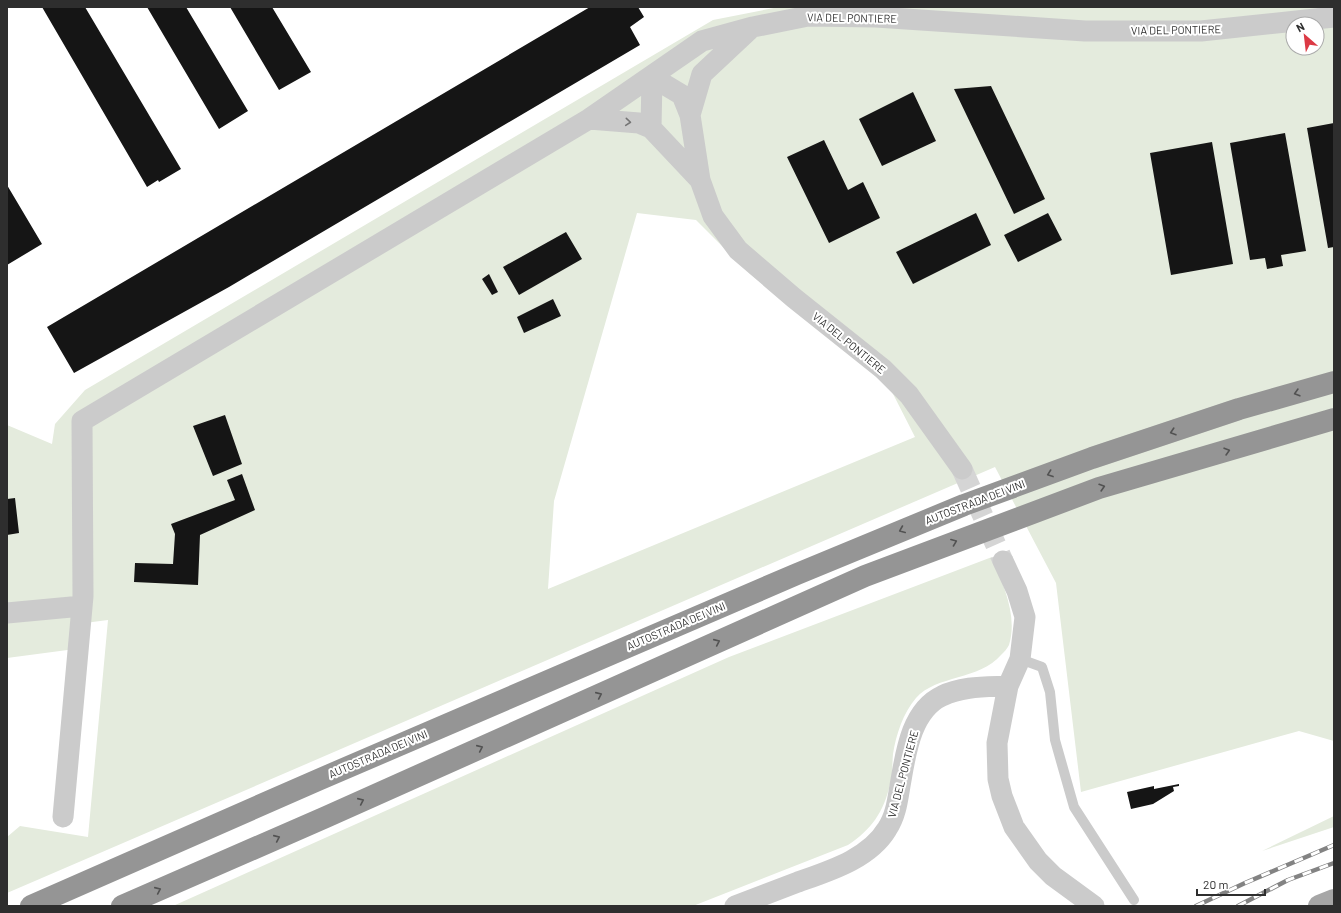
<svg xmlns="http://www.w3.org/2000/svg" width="1341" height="913" font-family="Barlow,sans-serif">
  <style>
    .green { fill: #e4ebdd; fill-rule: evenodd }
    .building { fill: #151515 }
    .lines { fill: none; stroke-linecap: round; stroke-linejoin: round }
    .street-tunnel { stroke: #d5d5d5; stroke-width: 21; stroke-dasharray: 21 10; stroke-linecap: butt }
    .lane { stroke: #cbcbcb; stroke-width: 10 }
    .street { stroke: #cbcbcb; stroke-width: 21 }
    .primary { stroke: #a6a6a6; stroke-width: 22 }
    .highway { stroke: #959595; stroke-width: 22 }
    .rail-casing { stroke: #838383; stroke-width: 4.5 }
    .rail { stroke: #fff; stroke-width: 3; stroke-dasharray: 9; stroke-linecap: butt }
    .oneway { stroke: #757575 }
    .oneway2 { stroke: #525252 }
    .labels { text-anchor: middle; stroke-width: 4; stroke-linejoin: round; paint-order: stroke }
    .street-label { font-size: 11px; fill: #2e2e2e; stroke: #fff }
  </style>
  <rect width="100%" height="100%" fill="#fff"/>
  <path class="green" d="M779 7H1334V741L1299 731 1081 792 1056 583 995 467 7 893V837L20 826 88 837 108 620 77 624 75 649 7 658V425L52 444 55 424 85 390 713 20ZM1293 24H1317V48H1293ZM637 213 696 220 749 273 890 388 915 437 548 589 554 501Z
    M992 557C1003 584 1018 616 1009 645 1007 649 1004 652 1001 655 980 680 936 675 916 698 903 713 896 735 893 754 892 764 893 775 890 784 884 812 871 830 848 845L693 906H173L729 657Z
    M1334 816V827L1262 851Z"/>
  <path class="building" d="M42 7H85L181 169 159 182 158 180 147 187Z
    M147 7H186L248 111 219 129Z
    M230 7H272L311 72 279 90Z
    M590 7H638L644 17 630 27 640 45 229 287 74 373 47 327Z
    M991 86 1045 199 1014 214 954 89Z
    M913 92 936 141 882 166 859 119Z
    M1334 123V247L1328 248 1307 128Z
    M1285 133 1306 251 1281 255 1283 266 1267 269 1265 258 1250 260 1230 143Z
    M824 140 848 190 863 182 880 218 829 243 787 157Z
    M1212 142 1233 264 1171 275 1150 153Z
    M7 185 42 244 7 265Z
    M976 213 991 245 913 284 896 252Z
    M1048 213 1062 240 1018 262 1004 235Z
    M566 232 582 259 519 295 503 267Z
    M489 274 498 292 492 295 482 279Z
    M553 299 561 316 524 333 517 317Z
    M225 415 242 464 213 476 193 426Z
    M242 474 255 510 200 535 198 585 134 582 135 563 173 564 175 534 171 524 235 500 227 480Z
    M15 498 19 533 7 535V499Z
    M1179 784V786L1173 787 1174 791 1153 804 1131 809 1127 792 1154 786V789Z"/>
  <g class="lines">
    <path class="street-tunnel" d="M962 469 1003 561"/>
    <path class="lane" d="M1020 659 1042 667 1050 692 1055 740 1074 807 1134 900"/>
    <path class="street" d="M749 30 702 74 690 115 700 180 713 216 738 250 794 298 883 369 909 395 962 469
      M589 119 639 123 651 128 700 180
      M651 128 652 77 682 95 690 115
      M1003 561 1017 591 1025 617 1020 659 1008 686 997 743 998 779 1002 796 1014 827 1038 861 1053 876 1094 906
      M7 613 82 606
      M63 817 83 596 82 421 589 119 702 41 753 27 808 16 876 17 1085 31H1201L1334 17
      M735 906C756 898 777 890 798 882 829 871 869 859 887 829 897 814 898 796 901 780 906 751 912 710 942 696 962 686 986 687 1008 686"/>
    <path class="primary" d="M1319 906 1334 900"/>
    <path class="highway" d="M31 906 318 780 797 574 964 505 1092 458 1239 409 1334 382
      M122 906 326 817 865 576 1099 488 1334 419"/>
    <defs>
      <path id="rail" d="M1196 906 1245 883 1334 845
        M1238 906 1288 880 1334 863"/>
    </defs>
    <use href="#rail" class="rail-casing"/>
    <use href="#rail" class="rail"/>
  </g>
  <defs><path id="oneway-chevron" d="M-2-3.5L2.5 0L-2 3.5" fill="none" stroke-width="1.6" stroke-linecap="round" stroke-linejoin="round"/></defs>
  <use class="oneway" href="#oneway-chevron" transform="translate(628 122) rotate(5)"/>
  <g class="oneway2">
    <use href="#oneway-chevron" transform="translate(1297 393) rotate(164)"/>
    <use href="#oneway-chevron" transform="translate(1173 432) rotate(162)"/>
    <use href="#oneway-chevron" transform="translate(1227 451) rotate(-16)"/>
    <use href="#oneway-chevron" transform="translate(1050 474) rotate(160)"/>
    <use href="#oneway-chevron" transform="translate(1102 487) rotate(-17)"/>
    <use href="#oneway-chevron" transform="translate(902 530) rotate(157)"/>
    <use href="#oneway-chevron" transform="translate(954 542) rotate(-21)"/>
    <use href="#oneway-chevron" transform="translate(717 642) rotate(-24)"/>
    <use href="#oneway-chevron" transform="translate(599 695) rotate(-24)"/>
    <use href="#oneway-chevron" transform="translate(480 748) rotate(-24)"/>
    <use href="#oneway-chevron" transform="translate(361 801) rotate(-24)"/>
    <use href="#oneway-chevron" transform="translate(277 838) rotate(-24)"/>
    <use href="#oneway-chevron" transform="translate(158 890) rotate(-24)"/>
  </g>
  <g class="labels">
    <g class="street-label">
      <text transform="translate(852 18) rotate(1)" y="4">VIA DEL PONTIERE</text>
      <text transform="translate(1176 30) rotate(-1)" y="4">VIA DEL PONTIERE</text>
      <text transform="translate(849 343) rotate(39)" y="4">VIA DEL PONTIERE</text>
      <text transform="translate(975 502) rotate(-21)" y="4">AUTOSTRADA DEI VINI</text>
      <text transform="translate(676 626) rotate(-23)" y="4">AUTOSTRADA DEI VINI</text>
      <text transform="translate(378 754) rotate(-23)" y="4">AUTOSTRADA DEI VINI</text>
      <text transform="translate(903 774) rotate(-75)" y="4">VIA DEL PONTIERE</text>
    </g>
  </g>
  <rect width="1341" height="913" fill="none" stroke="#2e2e2e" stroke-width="16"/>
  <g transform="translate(1305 36) rotate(332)"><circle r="19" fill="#ffffff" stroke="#ababab"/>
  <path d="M0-3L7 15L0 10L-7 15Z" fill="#dc3a45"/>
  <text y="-6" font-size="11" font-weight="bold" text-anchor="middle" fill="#2e2e2e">N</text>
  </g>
  <path d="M1197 889v6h68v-6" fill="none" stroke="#2e2e2e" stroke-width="2"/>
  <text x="1203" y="889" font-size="12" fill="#2e2e2e" stroke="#ffffff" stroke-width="3" paint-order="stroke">20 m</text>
</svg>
